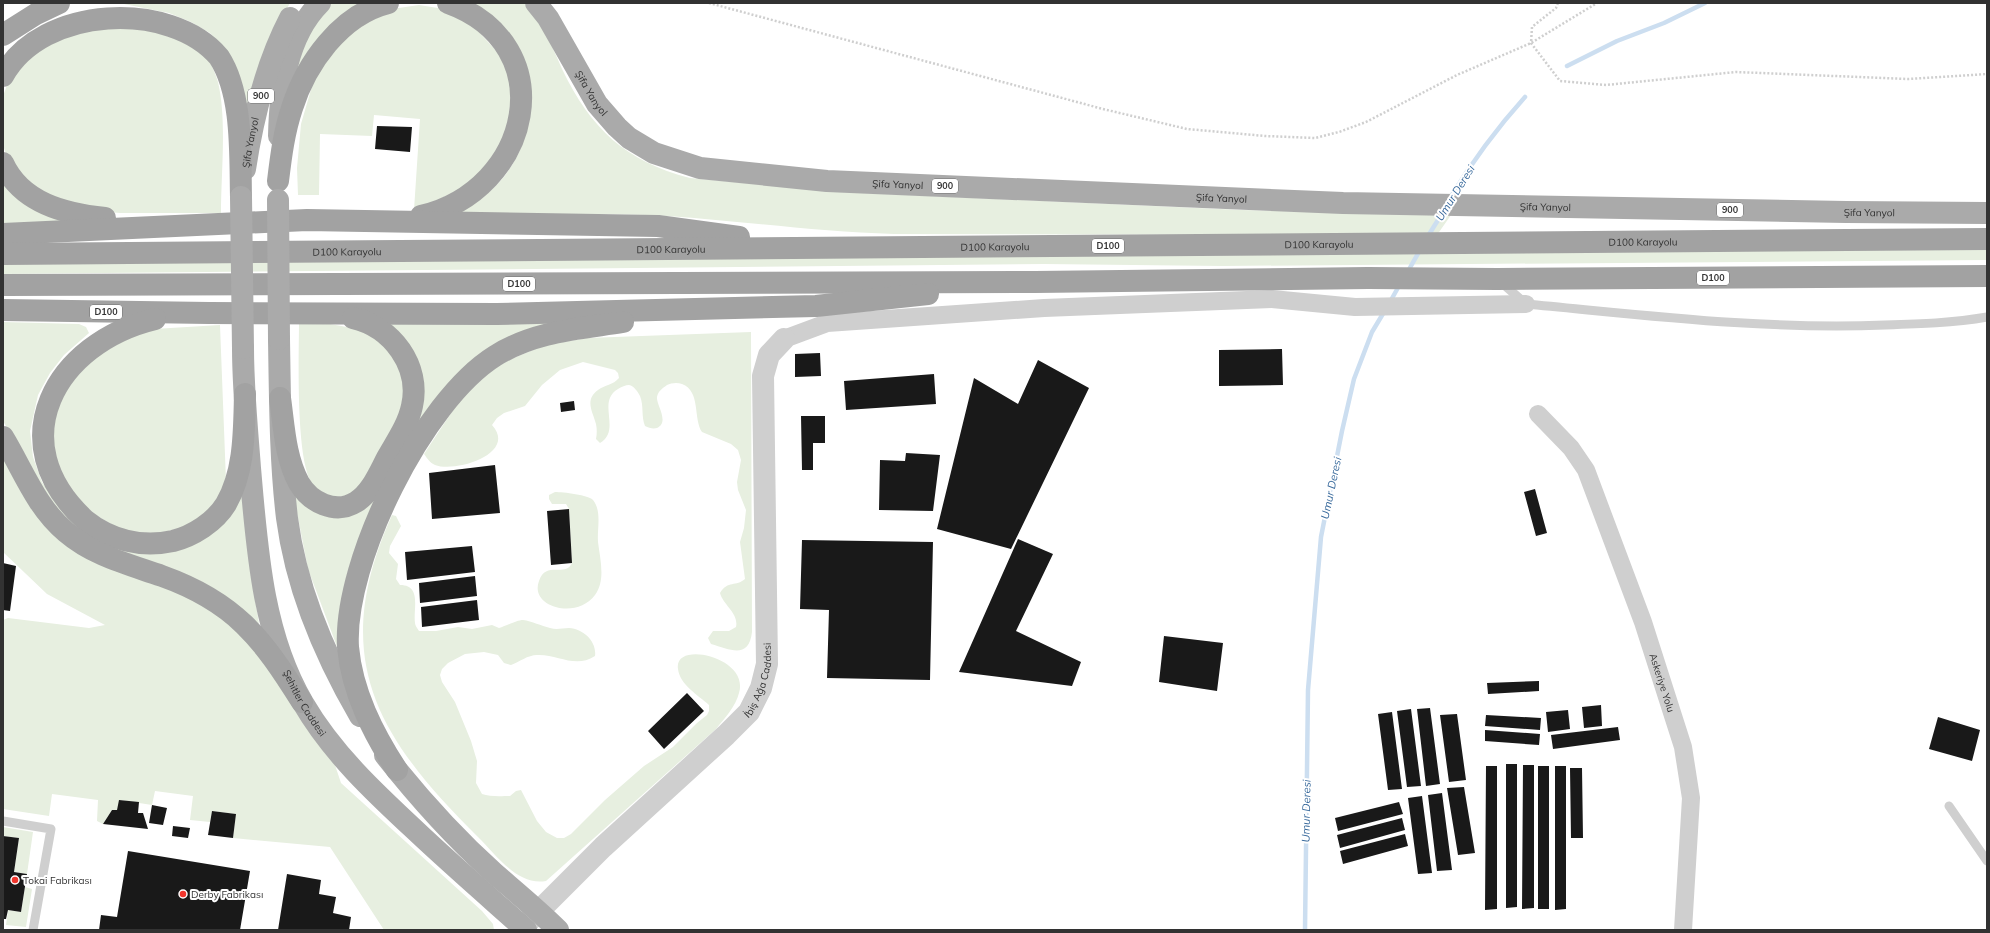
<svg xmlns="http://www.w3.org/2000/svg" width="1990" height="933" font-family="Mulish,sans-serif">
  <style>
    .green { fill: #e7efe0 }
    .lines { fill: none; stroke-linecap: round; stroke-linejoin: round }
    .stream { stroke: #ccdef0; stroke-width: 4.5 }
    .building { fill: #191919 }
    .path { stroke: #cfcfcf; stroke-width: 2.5; stroke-dasharray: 2 2; stroke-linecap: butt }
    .service { stroke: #cfcfcf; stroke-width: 9 }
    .minor { stroke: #cfcfcf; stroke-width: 18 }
    .tertiary { stroke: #cfcfcf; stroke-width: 22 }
    .primary { stroke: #aaa; stroke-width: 22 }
    .trunk { stroke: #a2a2a2; stroke-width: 22 }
    .primary-bridge { stroke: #aaa; stroke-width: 22 }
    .poi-dot { fill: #f1362d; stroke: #fff; stroke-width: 1.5 }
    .labels { text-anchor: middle; stroke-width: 4; stroke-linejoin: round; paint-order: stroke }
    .shield { fill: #fff; stroke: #707070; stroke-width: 1 }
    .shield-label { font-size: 9px; font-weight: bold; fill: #323232 }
    .street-label { font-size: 10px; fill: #323232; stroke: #fff }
    .poi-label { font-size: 10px; fill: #323232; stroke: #fff; text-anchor: start }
    .water-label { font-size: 11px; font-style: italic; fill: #396a9c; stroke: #fff }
  </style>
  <rect width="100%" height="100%" fill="#fff"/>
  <path class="green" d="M119 3H290L277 26 249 109 224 49 210 33 191 22 169 13Z
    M327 3H366L289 89 294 60Z
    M470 3H524C542 22 552 46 562 69 591 129 625 161 690 178L841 192 1242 210 1451 215 1437 235 894 234C818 232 743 221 667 216 594 212 520 215 446 217 492 201 528 160 528 110 528 104 530 95 528 89 526 82 519 74 515 69 500 47 485 25 470 3Z
    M419 5 444 9 466 18 501 56 512 85 507 136 471 185 414 210 420 119 374 115 372 136 320 134 319 195H298L297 168 301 124 312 86 323 65 347 34 392 9Z
    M135 21 205 51C209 61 215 71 218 82 227 120 221 173 221 213H120L83 210 33 189 6 154 3 145V96L9 80 47 41Z
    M3 178 75 222 3 227Z
    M1987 249V260L1223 266 1044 264 3 274V262Z
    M570 319 503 341 367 520C355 548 344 576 341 608 339 625 341 643 342 660L308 569 293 492 334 516 418 416 380 321Z
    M3 322 79 324 86 327 89 333 64 355 50 373 38 395 30 431 33 457 42 482 59 506 169 548 243 483 249 559 259 624 231 600 99 543 59 514 3 421Z
    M299 322 330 324 358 329 383 341 399 363 405 388 401 415 366 480 349 495 331 498C325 494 318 490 313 485 295 463 299 355 299 322Z
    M220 325 226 481 217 502 197 521 182 528 154 534 121 530 84 508 51 460 57 395 109 345 154 329Z
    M751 332 752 632C749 659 731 650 711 644L708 638 713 631H729L736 627C739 613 723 605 720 593 728 580 736 587 745 579L740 542 744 528 746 510 738 490 737 482 741 460 738 450 731 444 702 432C693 419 701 391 682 384 677 382 671 383 667 385 663 388 658 391 657 397 656 405 670 422 657 428 653 429 649 428 645 426 641 416 644 406 640 396 638 392 634 386 629 385 626 385 621 387 618 389 596 402 622 430 600 443L596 439C597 434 597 429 596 424 593 412 584 400 598 390 605 385 613 385 619 378L618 373 615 370 583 362 560 370 542 385 525 406 504 413 497 418 492 425C518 454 455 473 435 465 430 463 427 458 424 454L459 401 489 372 509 360 545 345 587 338Z
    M3 455 27 498 185 592 246 636 334 762 341 783 482 911 493 924 494 930H384L330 847 233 838 236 814 212 811 210 822 190 820 193 796 155 791 152 805 120 800 117 810H112L103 824 97 821 98 800 52 794 49 816 3 809V620L8 618 89 628 105 625 47 594 3 552Z
    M555 492C563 492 589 495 593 500 602 511 597 529 598 542 600 559 606 580 595 595 577 620 529 607 539 581 546 560 565 578 572 563L569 509 566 504H552L549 499V495Z
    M392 515 396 516 401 526 390 546 389 553 398 564 396 579 400 585C422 585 413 609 415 623 415 625 417 628 419 631H436L458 627 472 629 492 625 499 628C506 626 517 620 523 620 532 621 541 626 550 628 557 630 562 628 569 628 584 629 597 642 595 656 575 669 558 654 537 655 528 655 519 662 511 665L504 663 498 655 484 652 465 654 448 663 442 669 440 675 442 682 455 702 471 741 477 761 476 783 482 794C490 797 502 796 510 796L516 791 521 790 537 821 546 832 557 838H564L571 834 605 800 644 766 673 747 697 723 707 715 709 711V705C698 695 680 685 678 669 673 640 750 657 739 693 736 706 724 719 716 729L546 881C518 886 497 856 478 837 376 736 328 657 392 515Z
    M3 827 33 832 27 874 14 872 19 838 3 836Z
    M25 887 32 889 26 927 6 925 8 910 21 912Z"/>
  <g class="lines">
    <path class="stream" d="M1567 66 1617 41 1664 23 1705 3
      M1450 198C1472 162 1497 128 1525 97
      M1428 236 1443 212
      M1407 273 1420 250
      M1390 302 1400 284
      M1305 930 1308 690 1321 537 1342 431 1354 379 1372 332 1384 312"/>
  </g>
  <path class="building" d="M377 126 412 127 410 152 375 149Z
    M1282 349 1283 385 1219 386V350Z
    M820 353 821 376 795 377V354Z
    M1038 360 1089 388 1011 549 937 529 974 378 1018 404Z
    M934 374 936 404 846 410 844 381Z
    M574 401 575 410 561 412 560 403Z
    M801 416H825V443H813V470H802Z
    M906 453 940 455 933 511 879 510 880 460 905 461Z
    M495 465 500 513 432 519 429 473Z
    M1535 489 1547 533 1536 536 1524 492Z
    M569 509 572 563 551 565 547 511Z
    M1018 539 1053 554 1016 631 1081 662 1072 686 959 672Z
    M802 540 933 542 930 680 827 678 829 610 800 609Z
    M472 546 475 572 407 580 405 552Z
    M3 563 16 566 10 611 3 610Z
    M475 576 477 596 420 603 419 583Z
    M477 600 479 620 422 627 421 607Z
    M1164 636 1223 643 1217 691 1159 682Z
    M1539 681V691L1488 694 1487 683Z
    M687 693 704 711 664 749 648 731Z
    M1601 705 1602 726 1584 728 1582 707Z
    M1430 708 1440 784 1426 786 1417 709Z
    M1411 709 1421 786 1407 787 1397 711Z
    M1568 710 1570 729 1548 732 1546 712Z
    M1392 712 1402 789 1388 790 1378 714Z
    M1457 714 1466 780 1449 782 1440 715Z
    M1486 715 1541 718 1540 730 1485 726Z
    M1938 717 1980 730 1972 761 1929 749Z
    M1618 727 1620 740 1553 749 1551 735Z
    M1485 730 1540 734 1539 745 1485 741Z
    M1506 764H1517V907L1506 908Z
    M1523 765H1534V908L1522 909Z
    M1486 766H1497V909L1485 910Z
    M1538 766H1549V909H1538Z
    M1555 766H1566V909L1555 910Z
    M1570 768H1582L1583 838H1571Z
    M1464 787 1475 853 1458 855 1447 788Z
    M1442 793 1452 870 1437 871 1428 795Z
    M1422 796 1432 873 1418 874 1408 798Z
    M119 800 139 802 138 813H143L148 829 103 824 112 810H117Z
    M1399 802 1403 814 1338 831 1335 818Z
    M152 805 167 808 163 825 149 823Z
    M212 811 236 814 233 838 208 835Z
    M1402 818 1405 830 1340 848 1337 835Z
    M173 826 190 828 188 838 172 836Z
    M1405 834 1408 846 1343 864 1340 851Z
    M3 836 19 838 14 872 27 874 21 912 8 910 6 919H3Z
    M128 851 250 871 240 930H99L101 915 117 917Z
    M287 874 321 880 319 894 336 897 333 913 351 917 349 930H278Z"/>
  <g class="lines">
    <path class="path" d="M709 3 1103 109 1187 129 1265 136 1315 138 1339 132 1366 122 1457 75 1531 43 1597 3
      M1558 3 1556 8 1532 27 1531 43 1560 81 1606 85 1736 72 1908 79 1987 74"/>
    <path class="service" d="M1502 283 1526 304C1645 315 1764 330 1885 325 1919 324 1953 323 1987 317
      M1949 806 1987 861
      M3 821 51 829 33 930"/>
    <g class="minor">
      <path d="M784 339 827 323 1044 308 1272 299 1355 307 1526 304"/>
      <path id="s1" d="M1538 414 1571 448 1586 470 1643 622 1683 747 1691 798 1683 930"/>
    </g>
    <path class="tertiary" id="s2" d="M525 925 603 847 726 735 749 712 761 688 767 664 763 376 769 355 784 339"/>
    <g class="primary">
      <path id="s3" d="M536 3 548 18 597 104 617 127 629 138 654 153 700 168 827 181 1343 203 1846 212 1987 213"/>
      <path d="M279 136C280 91 286 37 320 3"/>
      <path id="s4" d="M245 169C253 117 266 64 290 18"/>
      <path d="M279 339C280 398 280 459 287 518 296 587 325 656 360 716"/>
      <path id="s5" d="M243 348C243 388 247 428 250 468 257 548 262 633 303 703 332 753 375 793 416 831 452 865 489 897 526 930"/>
      <path d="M385 755C418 797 454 837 494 873 516 892 538 910 558 930"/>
    </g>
    <g class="trunk">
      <path d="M3 35 36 14 59 3"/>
      <path d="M3 76C42 5 171 0 219 57 243 94 240 154 241 197"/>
      <path d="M3 163C21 203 65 214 105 218"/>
      <path d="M278 181C281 156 284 132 292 108 306 64 340 15 388 3"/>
      <path d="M421 216C532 190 564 45 448 3"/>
      <path d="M3 234 307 220 658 226 739 237"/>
      <path id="s6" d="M3 254 1987 239"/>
      <path d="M3 285 1035 282 1368 278 1497 279 1987 276"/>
      <path d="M3 310 209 313 497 314 816 306 928 294"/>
      <path d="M155 319C55 343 0 442 85 520 110 540 141 548 173 541 193 536 215 522 226 504 245 471 244 430 245 394"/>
      <path d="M280 398C284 426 285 457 299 483 310 502 335 515 356 502 371 493 379 473 387 458 396 442 408 425 412 406 421 366 392 327 353 318"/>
      <path d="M3 437C23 470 36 507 66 532 94 556 128 564 162 576 235 602 262 638 302 702"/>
      <path d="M397 770C373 733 352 692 348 647 343 562 423 401 495 356 535 331 578 329 623 322"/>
    </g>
    <path class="primary-bridge" d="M241 197 243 348
      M278 200 279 339"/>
  </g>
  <g class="poi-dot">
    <circle cx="15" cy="880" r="4"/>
    <circle cx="183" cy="894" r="4"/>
  </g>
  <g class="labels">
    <g class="shield">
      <rect x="248" y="89" width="26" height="14" rx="3"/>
      <rect x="932" y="179" width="26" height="14" rx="3"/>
      <rect x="1717" y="203" width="26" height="14" rx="3"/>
      <rect x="1092" y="239" width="32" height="14" rx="3"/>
      <rect x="1697" y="271" width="32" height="14" rx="3"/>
      <rect x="503" y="277" width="32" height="14" rx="3"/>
      <rect x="90" y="305" width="32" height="14" rx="3"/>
    </g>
    <g class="shield-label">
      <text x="261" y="99">900</text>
      <text x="945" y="189">900</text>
      <text x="1730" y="213">900</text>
      <text x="1108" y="249">D100</text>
      <text x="1713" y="281">D100</text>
      <text x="519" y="287">D100</text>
      <text x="106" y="315">D100</text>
    </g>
    <g class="street-label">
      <text dy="4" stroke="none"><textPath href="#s3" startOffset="106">Şifa Yanyol</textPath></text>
      <text dy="4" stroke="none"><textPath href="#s4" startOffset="27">Şifa Yanyol</textPath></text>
      <text dy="4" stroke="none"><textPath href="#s3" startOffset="441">Şifa Yanyol</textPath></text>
      <text dy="4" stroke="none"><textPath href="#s3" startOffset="765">Şifa Yanyol</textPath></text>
      <text dy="4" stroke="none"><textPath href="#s3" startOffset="1089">Şifa Yanyol</textPath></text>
      <text dy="4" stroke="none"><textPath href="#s3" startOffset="1413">Şifa Yanyol</textPath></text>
      <text dy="4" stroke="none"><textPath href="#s6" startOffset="1640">D100 Karayolu</textPath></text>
      <text dy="4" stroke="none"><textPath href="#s6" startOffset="1316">D100 Karayolu</textPath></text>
      <text dy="4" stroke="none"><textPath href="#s6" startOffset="992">D100 Karayolu</textPath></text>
      <text dy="4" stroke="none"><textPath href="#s6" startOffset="668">D100 Karayolu</textPath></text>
      <text dy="4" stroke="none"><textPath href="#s6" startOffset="344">D100 Karayolu</textPath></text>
      <text dy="4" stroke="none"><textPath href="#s2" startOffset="343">İbiş Ağa Caddesi</textPath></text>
      <text dy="4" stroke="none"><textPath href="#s1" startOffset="300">Askeriye Yolu</textPath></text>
      <text dy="4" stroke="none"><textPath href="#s5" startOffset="364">Şehitler Caddesi</textPath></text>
    </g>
    <g class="poi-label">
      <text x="23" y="884">Tokai Fabrikası</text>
      <text x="191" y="898">Derby Fabrikası</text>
    </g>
    <g class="water-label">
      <text transform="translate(1455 193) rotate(-58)" y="4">Umur Deresi</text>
      <text transform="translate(1331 488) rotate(-78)" y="4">Umur Deresi</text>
      <text transform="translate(1306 811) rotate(-89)" y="4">Umur Deresi</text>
    </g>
  </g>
  <rect width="1990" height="933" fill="none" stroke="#323232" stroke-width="8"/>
</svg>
